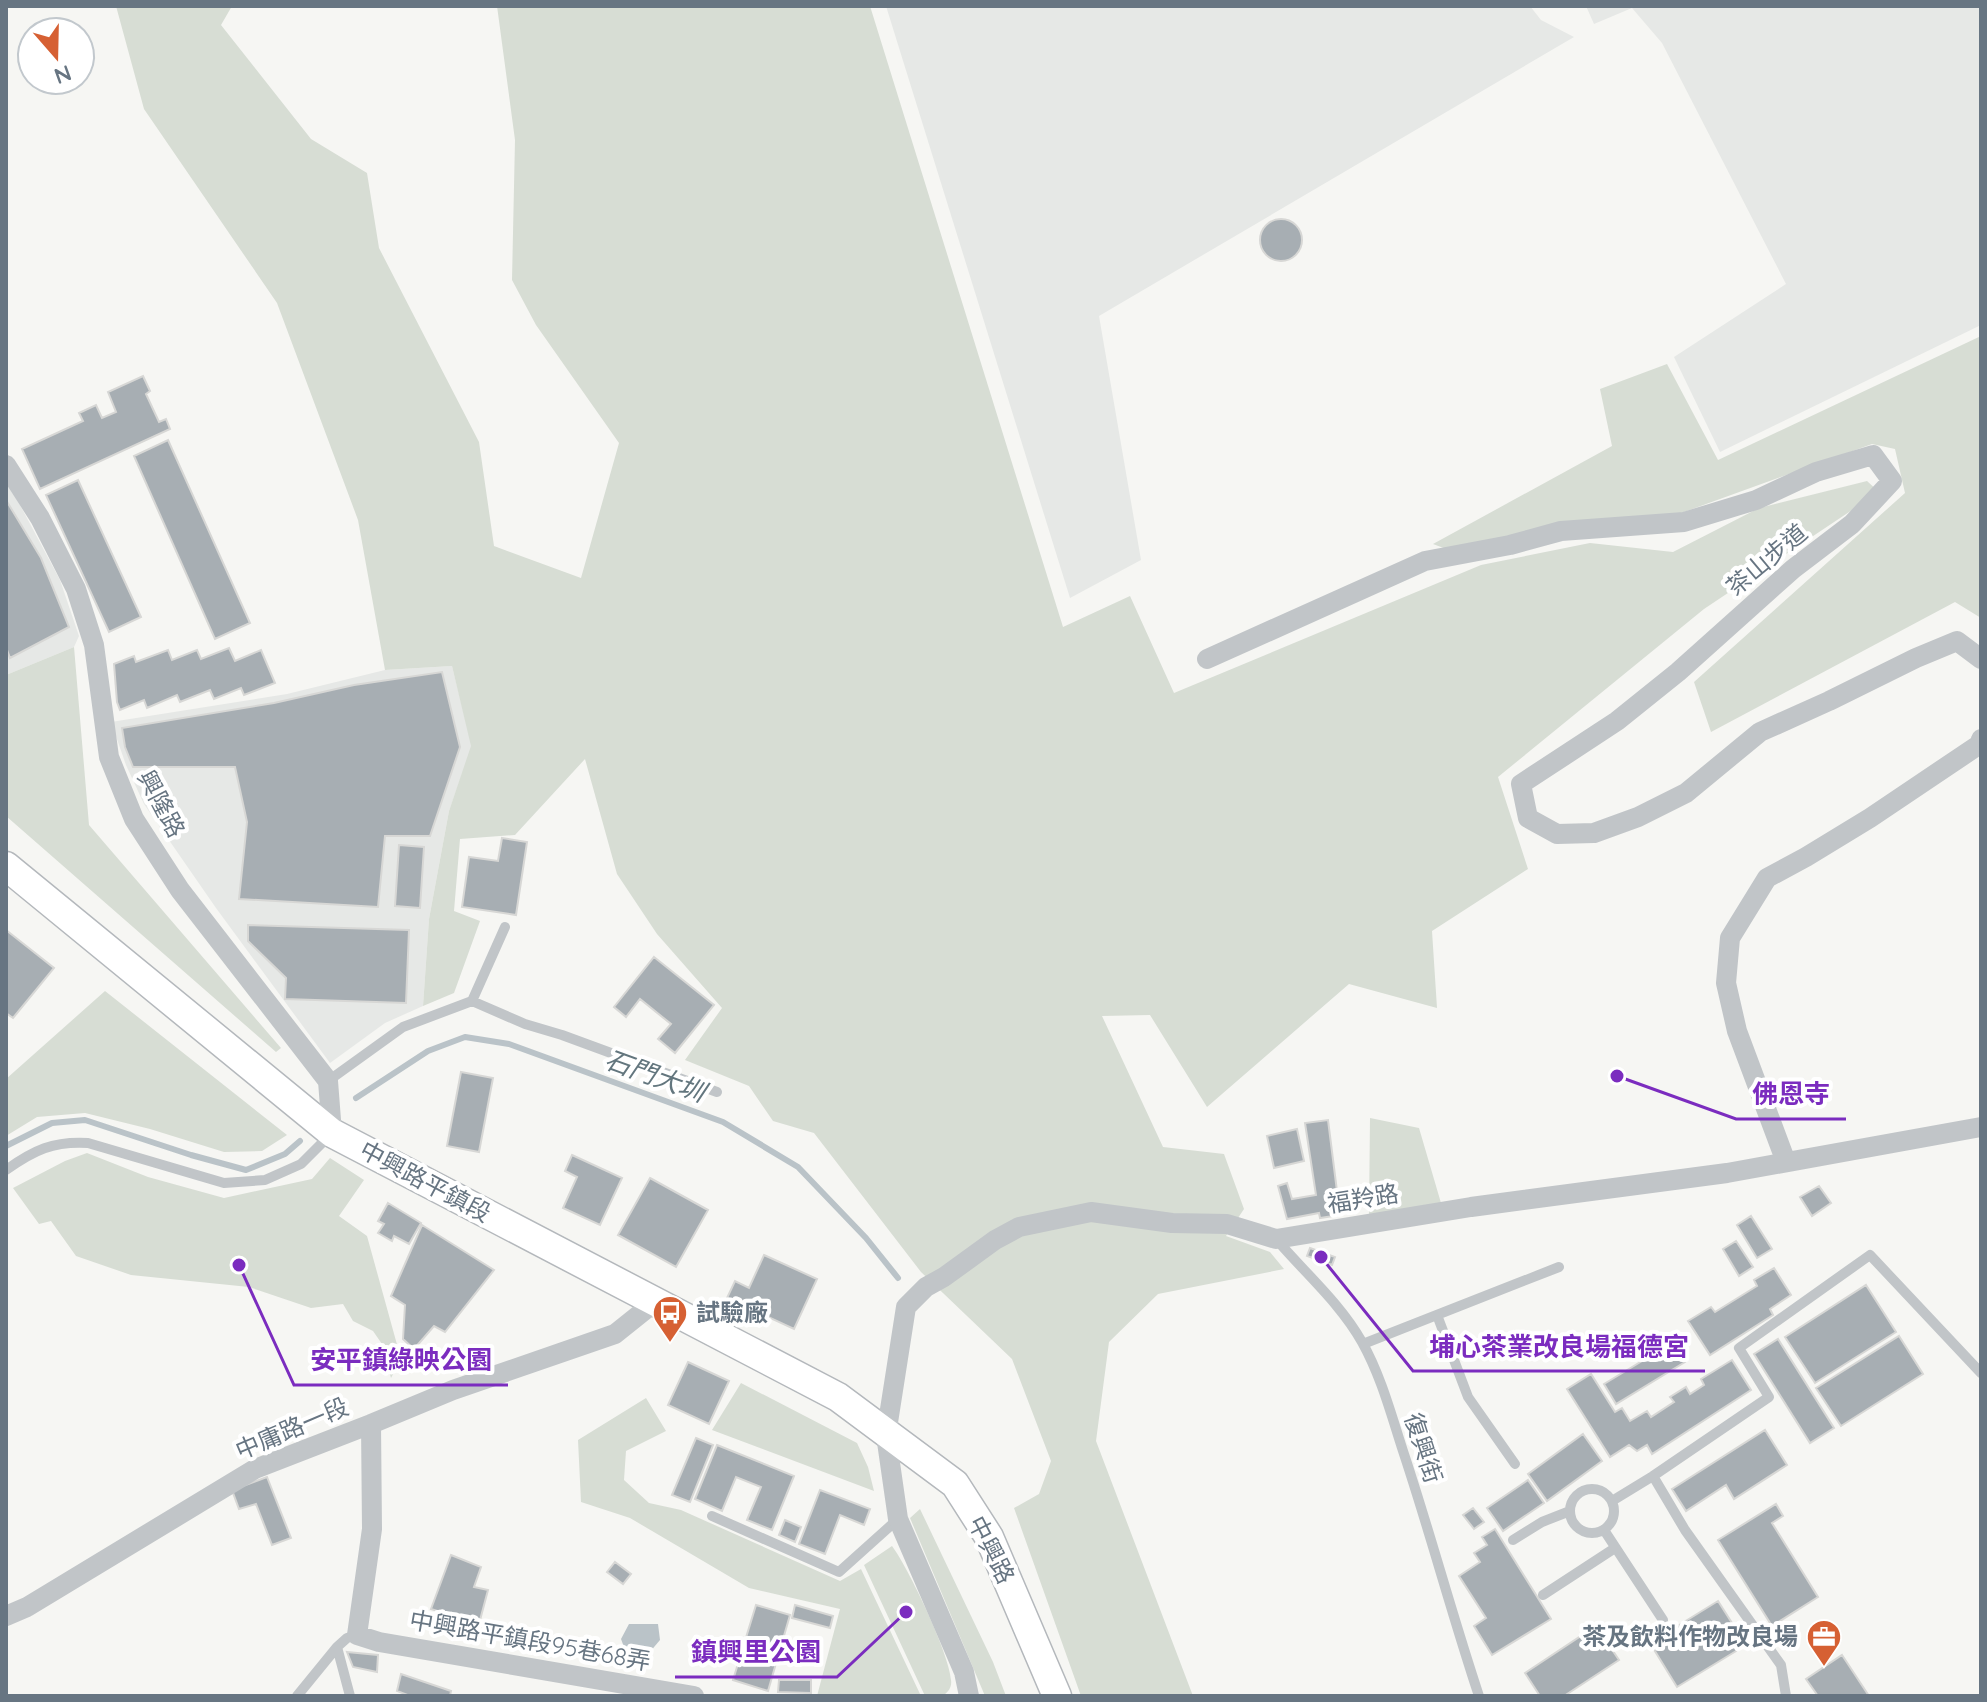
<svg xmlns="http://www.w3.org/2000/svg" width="1987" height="1702" font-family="Quicksand,'Noto Sans TC',sans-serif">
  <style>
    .built { fill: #e6e8e6 }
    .green { fill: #d7ddd4 }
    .water { fill: #bac3c8 }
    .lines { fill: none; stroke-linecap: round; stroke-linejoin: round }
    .stream { stroke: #bac3c8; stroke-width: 6 }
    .building { fill: #a7aeb3; stroke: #d7d7d5; stroke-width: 2 }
    .secondary-casing { stroke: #b4b8bc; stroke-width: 31 }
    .lane { stroke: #c1c5c8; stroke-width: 10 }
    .street { stroke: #c1c5c8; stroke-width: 20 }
    .secondary { stroke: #fff; stroke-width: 28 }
    .labels { text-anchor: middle; stroke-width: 8; stroke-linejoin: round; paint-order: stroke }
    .street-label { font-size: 24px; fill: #677582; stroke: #fff }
    .poi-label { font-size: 24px; font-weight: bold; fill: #677582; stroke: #fff; text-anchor: start }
    .water-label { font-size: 26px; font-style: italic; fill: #63767e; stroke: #fff }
    .leader { fill: none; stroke: #7b2cbf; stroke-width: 3 }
    .callout-dot { fill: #7b2cbf; stroke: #fff; stroke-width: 3 }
    .callout-label { font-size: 26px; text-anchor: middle; font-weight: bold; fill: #7b2cbf; stroke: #fff; stroke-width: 8; stroke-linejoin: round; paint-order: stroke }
  </style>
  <rect width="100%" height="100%" fill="#f6f6f3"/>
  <path class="built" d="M886 6H1530L1541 20 1574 37 1099 316 1141 560 1070 598Z
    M1586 6H1981V325L1720 452 1674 357 1786 284 1662 43 1632 8 1594 24Z
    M6 483 20 505 60 580 79 636 74 647 6 675Z
    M452 666 472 746 449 811 429 919 423 1006 385 1023 330 1063 216 908 144 804 126 765 111 722 287 694 385 670Z"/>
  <path class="green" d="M116 6H232L221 25 311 139 367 173 379 248 479 442 494 546 581 578 619 443 536 325 512 280 515 140 497 6H870L1063 627 1130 596 1174 693 1481 565 1590 543 1673 552 1759 508 1867 481 1879 492 1704 609 1498 777 1528 869 1432 931 1437 1008 1349 984 1207 1107 1150 1015 1102 1016 1163 1147 1224 1154 1244 1209 1226 1236 1270 1252 1284 1269 1158 1294 1109 1342 1096 1441 1193 1696H1081L1014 1508 1039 1494 1051 1461 1012 1359 921 1272 814 1133 773 1121 749 1086 685 1060 722 1008 657 934 617 874 585 759 515 835 460 839 454 911 480 921 454 993 423 1006 429 919 449 811 471 746 452 666 385 670 358 520 277 303 144 109Z
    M1981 336V618L1955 602 1711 732 1694 682 1905 493 1895 449 1872 444 1673 516 1449 550 1433 544 1612 446 1600 389 1667 364 1718 460Z
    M74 647 89 825 281 1048 276 1052 6 816V675Z
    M105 991 287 1135 262 1151 224 1152 150 1129 85 1113 37 1117 6 1136V1079Z
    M1370 1118 1419 1128 1441 1203 1369 1215Z
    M87 1153 148 1177 224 1198 312 1179 330 1158 364 1180 339 1216 367 1236 401 1359 391 1378 382 1344 373 1331 353 1321 343 1304 311 1308 249 1287 131 1275 76 1256 51 1221 39 1224 13 1188 65 1161Z
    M741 1383 857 1443 868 1467 874 1491 712 1430Z
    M646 1398 666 1431 626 1451 624 1480 649 1503 681 1510 840 1581 861 1569 921 1696H817L840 1609 749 1588 630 1518 581 1502 578 1440Z
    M920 1509 993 1662 1006 1696H985L910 1518Z
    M892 1546C908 1567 950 1655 951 1680 952 1687 949 1691 943 1696H925L864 1565Z"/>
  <path class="water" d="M629 1624H658L660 1640 649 1653 627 1655 621 1639Z"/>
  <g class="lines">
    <path class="stream" d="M356 1098 428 1051 465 1037 509 1044 723 1122 798 1167 866 1238 898 1278
      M6 1146 52 1123 85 1120 191 1155 246 1170 285 1154 300 1141"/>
  </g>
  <path class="building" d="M1260 240a21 21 0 1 1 42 0a21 21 0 1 1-42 0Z
    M143 376 150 391 146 394 159 422 166 419 170 429 40 489 22 449 83 421 79 413 96 405 102 418 116 412 108 392Z
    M168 440 250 623 215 639 134 456Z
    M78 480 141 617 109 632 46 495Z
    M6 500 41 558 69 627 10 658 6 647Z
    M229 648 235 661 261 650 275 683 244 695 241 688 214 699 210 690 180 702 177 695 147 708 144 700 120 710 117 702 114 664 134 656 136 662 168 650 172 660 197 650 201 659Z
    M442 672 460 747 430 836H385L378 907 239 899 247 822 235 767H133L125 747 122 728 274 703 354 685Z
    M502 838 527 842 516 915 462 907 469 857 498 861Z
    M399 845 424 847 420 908 395 906Z
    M248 925 409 930 406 1003 285 999 286 978 248 941Z
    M6 930 54 968 13 1018 6 1013Z
    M654 957 714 1005 675 1053 658 1039 671 1024 640 999 626 1017 614 1007Z
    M461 1072 493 1078 479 1152 447 1146Z
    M1328 1120 1340 1215 1320 1218 1319 1213 1287 1219 1278 1186 1287 1183 1292 1199 1316 1195 1305 1123Z
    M1297 1129 1304 1161 1274 1168 1267 1136Z
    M572 1155 622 1178 600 1225 563 1208 577 1177 565 1171Z
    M650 1178 708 1210 676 1267 618 1235Z
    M1819 1186 1831 1203 1812 1216 1800 1197Z
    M388 1203 421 1223 409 1244 394 1236 392 1241 378 1233 384 1224 378 1221Z
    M1751 1216 1772 1249 1757 1258 1737 1225Z
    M422 1225 494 1270 445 1332 434 1326 414 1349 403 1339 405 1305 391 1296Z
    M1736 1241 1753 1267 1739 1276 1723 1249Z
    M1310 1248 1335 1257 1332 1265 1307 1256Z
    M764 1255 817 1279 794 1329 727 1298 735 1281 749 1288Z
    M1774 1268 1791 1295 1770 1309 1773 1315 1710 1355 1688 1321 1711 1307 1715 1312 1757 1286 1754 1280Z
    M1866 1285 1896 1332 1815 1383 1785 1337Z
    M1669 1336 1685 1362 1616 1404 1604 1384 1642 1361 1638 1355Z
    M1899 1336 1923 1374 1841 1426 1816 1388Z
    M1778 1339 1834 1428 1810 1443 1754 1354Z
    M1732 1360 1751 1390 1652 1454 1647 1445 1637 1451 1629 1445 1610 1457 1567 1389 1591 1374 1615 1412 1622 1408 1630 1421 1647 1411 1651 1417 1674 1402 1670 1397 1686 1387 1690 1394 1704 1385 1701 1379Z
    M688 1362 729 1381 709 1424 668 1405Z
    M1765 1430 1787 1465 1734 1499 1726 1485 1686 1511 1672 1489Z
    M1583 1434 1602 1461 1547 1501 1528 1474Z
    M696 1438 713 1445 690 1502 672 1495Z
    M717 1445 794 1476 772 1530 747 1520 761 1487 736 1477 722 1511 695 1499Z
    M267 1477 291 1538 272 1545 256 1504 239 1509 232 1490Z
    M1528 1480 1544 1503 1503 1531 1487 1508Z
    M820 1490 870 1509 864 1525 840 1515 825 1554 799 1544Z
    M1776 1504 1783 1516 1772 1523 1818 1597 1772 1626 1718 1540Z
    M1473 1508 1484 1522 1474 1529 1463 1515Z
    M785 1520 801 1527 795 1542 779 1535Z
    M1495 1529 1551 1619 1492 1655 1474 1626 1486 1618 1459 1576 1480 1562 1474 1553 1487 1545 1482 1537Z
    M451 1555 481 1567 474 1587 488 1590 479 1624 431 1609Z
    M615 1562 631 1574 623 1584 607 1572Z
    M1718 1601 1746 1645 1677 1687 1650 1643Z
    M756 1605 790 1615 768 1691 733 1680Z
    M795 1605 833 1616 830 1628 792 1618Z
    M1596 1626 1619 1660 1564 1696H1540L1525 1673Z
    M347 1652 378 1655 377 1672 353 1667Z
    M1842 1655 1869 1696H1818L1806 1679Z
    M401 1674 451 1691 450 1696H410L397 1691Z
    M779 1680H811V1693L778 1692Z"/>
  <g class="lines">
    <defs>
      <path id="secondary" d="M6 866 332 1133 838 1397 955 1484 989 1537 1057 1696"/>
    </defs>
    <use href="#secondary" class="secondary-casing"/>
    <path class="lane" d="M472 1001 505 927
      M328 1081 403 1027 472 1001 525 1024 562 1035 717 1092
      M6 1170C34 1150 53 1141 88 1143L224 1183 265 1180 301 1164 331 1134
      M1276 1239C1305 1273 1340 1303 1362 1342 1381 1376 1391 1414 1403 1451 1430 1532 1452 1615 1479 1696
      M1437 1315 1468 1397 1515 1464
      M1363 1344 1559 1267
      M1570 1511a22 22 0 1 1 44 0a22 22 0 1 1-44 0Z
      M1612 1501 1653 1476
      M712 1516 839 1572 898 1519
      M1604 1530 1663 1620
      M1513 1540 1542 1522 1570 1511
      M1543 1595 1615 1548
      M297 1696 337 1647
      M350 1696 337 1647 347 1638 357 1635
      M1786 1696 1781 1665 1685 1530 1653 1476 1769 1397 1739 1348 1870 1255 1981 1373"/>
    <path class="street" d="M6 465 40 518 76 589 94 645 109 757 134 819 180 890 328 1081 332 1133
      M1207 659 1425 561 1510 545 1561 531 1684 522 1756 500 1816 472 1873 455 1892 481 1852 524 1793 569 1678 672 1617 721 1521 784 1528 818 1557 834 1594 833 1638 817 1686 793 1760 732 1829 701 1916 658 1957 641 1981 659
      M1786 1162 1737 1031 1726 983 1730 938 1767 878 1806 857 1870 818 1980 744 1981 739
      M371 1424 372 1529 357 1635 379 1642 694 1696
      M6 1616 27 1607 255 1469 371 1424 453 1390 615 1334 655 1302
      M969 1696 964 1672 898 1519 886 1435 906 1307 926 1287 944 1277 995 1240 1019 1227 1091 1212 1172 1223 1227 1224 1276 1239 1471 1207 1727 1173 1981 1127"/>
    <use href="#secondary" class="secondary"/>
  </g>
  <defs>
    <symbol id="bus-pin" viewBox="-11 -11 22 30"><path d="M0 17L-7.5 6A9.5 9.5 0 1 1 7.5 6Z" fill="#d66033" stroke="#fff"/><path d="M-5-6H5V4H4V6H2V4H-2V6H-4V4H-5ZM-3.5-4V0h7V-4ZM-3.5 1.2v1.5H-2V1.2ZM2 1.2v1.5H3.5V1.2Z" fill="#fff"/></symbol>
    <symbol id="office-pin" viewBox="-11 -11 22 30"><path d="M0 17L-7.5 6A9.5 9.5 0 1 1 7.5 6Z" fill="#d66033" stroke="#fff"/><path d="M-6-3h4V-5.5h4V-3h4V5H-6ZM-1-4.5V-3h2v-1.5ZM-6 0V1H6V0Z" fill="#fff"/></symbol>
  </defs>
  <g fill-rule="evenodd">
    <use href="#bus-pin" x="650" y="1293" width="40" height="54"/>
    <use href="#office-pin" x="1804" y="1617" width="40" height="54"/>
  </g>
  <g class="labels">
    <g class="street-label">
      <text transform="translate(1767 560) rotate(-40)" y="8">茶山步道</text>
      <text transform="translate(161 804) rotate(62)" y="8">興隆路</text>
      <text transform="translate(425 1182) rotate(28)" y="8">中興路平鎮段</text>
      <text transform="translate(1363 1199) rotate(-9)" y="8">福羚路</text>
      <text transform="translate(292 1429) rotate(-23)" y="8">中庸路一段</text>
      <text transform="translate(1423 1448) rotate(72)" y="8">復興街</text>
      <text transform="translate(991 1550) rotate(63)" y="8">中興路</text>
      <text transform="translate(530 1641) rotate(10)" y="8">中興路平鎮段95巷68弄</text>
    </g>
    <g class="poi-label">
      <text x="696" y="1321">試驗廠</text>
      <text x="1798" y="1645" text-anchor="end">茶及飲料作物改良場</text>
    </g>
    <g class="water-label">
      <text transform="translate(655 1076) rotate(20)" y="9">石門大圳</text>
    </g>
  </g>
  <path class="leader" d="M1617 1076L1736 1119H1846M1321 1257L1413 1371H1705M239 1265L294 1385H508M906 1612L837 1677H675"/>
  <g class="callout-dot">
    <circle cx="1617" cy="1076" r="8"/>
    <circle cx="1321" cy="1257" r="8"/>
    <circle cx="239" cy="1265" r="8"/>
    <circle cx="906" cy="1612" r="8"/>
  </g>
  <g class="callout-label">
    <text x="1791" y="1103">佛恩寺</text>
    <text x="1559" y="1356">埔心茶業改良場福德宮</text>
    <text x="401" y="1369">安平鎮綠映公園</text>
    <text x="756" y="1661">鎮興里公園</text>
  </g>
  <rect width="1987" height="1702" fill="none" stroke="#677582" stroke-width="16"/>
  <g transform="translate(56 56) rotate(160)"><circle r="38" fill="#ffffff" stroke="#c2c8cd" stroke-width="2"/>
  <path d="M0-6L14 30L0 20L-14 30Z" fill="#d66033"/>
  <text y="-12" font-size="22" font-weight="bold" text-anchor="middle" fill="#677582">N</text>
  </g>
</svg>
